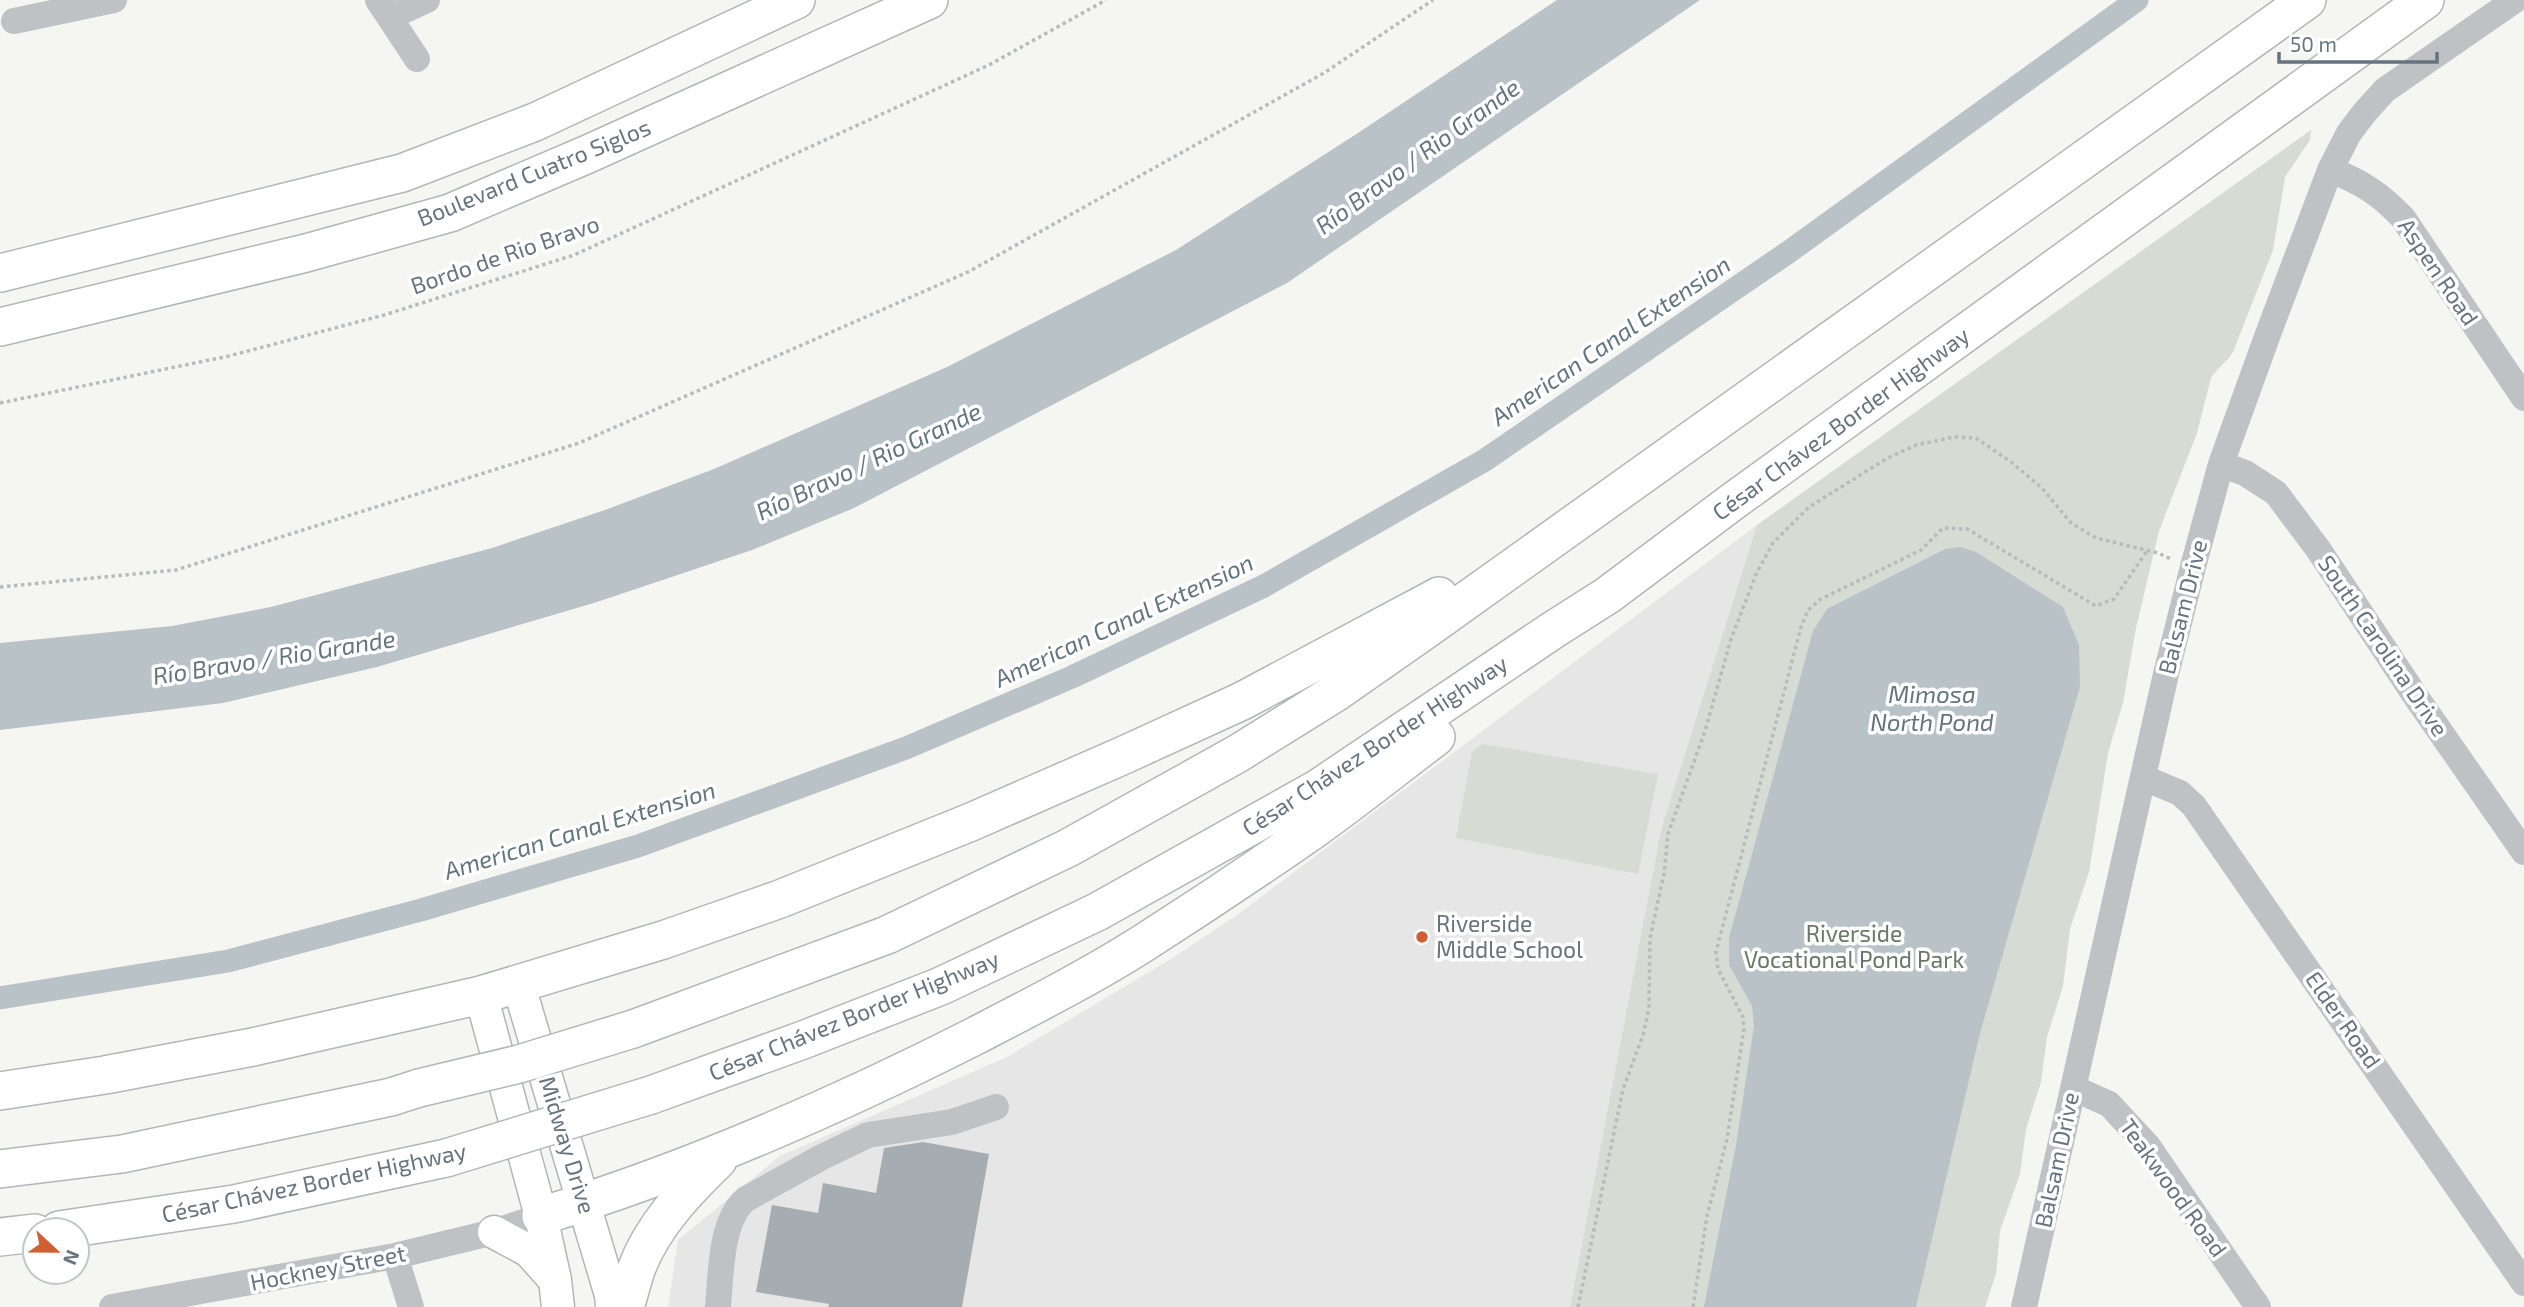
<svg xmlns="http://www.w3.org/2000/svg" width="2524" height="1307" font-family="'Exo 2',sans-serif">
  <style>
    .built { fill: #e5e6e5 }
    .green { fill: #d6dbd3 }
    .water { fill: #b8c2c7 }
    .lines { fill: none; stroke-linecap: round; stroke-linejoin: round }
    .canal { stroke: #b8c2c7; stroke-width: 23 }
    .building { fill: #a6adb2 }
    .major-casing { stroke: #b2b6b9; stroke-width: 35 }
    .highway-casing { stroke: #b3b6b9; stroke-width: 40 }
    .path { stroke: #b8bbbd; stroke-width: 3.5; stroke-dasharray: 3.5 3.5; stroke-linecap: butt }
    .minor { stroke: #bec2c5; stroke-width: 26 }
    .major { stroke: #fff; stroke-width: 32 }
    .highway { stroke: #fff; stroke-width: 37 }
    .highway-bridge-casing { stroke: #b3b6b9; stroke-width: 40; stroke-linecap: butt }
    .highway-bridge { stroke: #fff; stroke-width: 37 }
    .poi-dot { fill: #d35e33; stroke: #fff; stroke-width: 2.5 }
    .labels { text-anchor: middle; stroke-width: 7; stroke-linejoin: round; paint-order: stroke }
    .street-label { font-size: 23px; fill: #667480; stroke: #fff }
    .poi-label { font-size: 23px; fill: #667480; stroke: #fff; text-anchor: start }
    .park-label { font-size: 23px; fill: #687865; stroke: #fff }
    .water-label { font-size: 24px; font-style: italic; fill: #62757d; stroke: #fff }
  </style>
  <rect width="100%" height="100%" fill="#f5f5f2"/>
  <path class="built" d="M1757 525 1661 830 1570 1307H668L678 1240 780 1156 1007 1057 1171 959 1237 915Z"/>
  <path class="green" d="M2311 130 2310 140 2285 177 2273 250 2233 352C2227 362 2217 368 2211 378L2197 433 2159 531 2136 628 2123 703 2108 753 2089 872 2070 929 2063 986 2047 1037 2041 1082 2026 1129 2020 1174 2000 1231 1996 1274 1985 1307H1570L1661 830 1757 525Z
    M1482 744 1658 774 1638 874 1456 838 1472 752Z"/>
  <path class="water" d="M1557 0H1700L1287 283 854 508 752 550 597 602 377 667 223 703 0 730V643L172 626 271 607 492 548 605 510 714 469 947 367 1176 250 1358 133Z
    M1960 547 1976 552 2063 607 2079 645 2080 687 1980 1033 1916 1307H1704L1736 1145 1754 1026 1752 1006 1729 965V938L1813 631 1827 609 1945 549Z"/>
  <g class="lines">
    <path class="canal" d="M0 998 228 961 421 910 638 846 906 748 1072 677 1264 586 1485 460 1790 251 2137 0"/>
  </g>
  <path class="building" d="M923 1142 989 1154 962 1307H828L829 1304 756 1292 772 1205 818 1213 823 1183 876 1193 884 1148Z"/>
  <g class="lines">
    <defs>
      <path id="major" d="M518 983 611 1295 612 1307
        M481 995 541 1216 555 1280 558 1307
        M494 1232 529 1251 555 1280"/>
      <path id="highway" d="M0 273 402 173 535 122 796 0
        M0 327 306 253 450 213 588 154 929 0
        M633 1029 887 935 1068 848 1237 754 1335 693 1428 628 2307 0
        M0 1091 105 1075 253 1047 481 995 663 940 780 899 971 822 1124 755 1242 701 1439 596
        M651 1095 803 1040 941 986 1097 912 1317 789 1553 630 1608 595 1732 502 2425 0
        M0 1169 122 1154 391 1097 419 1088
        M541 1216C691 1170 835 1107 975 1036 1031 1007 1088 978 1142 944 1200 907 1257 869 1313 830 1355 800 1395 768 1436 737
        M59 1230 234 1204 446 1158
        M0 1237 35 1233
        M625 1307C629 1295 632 1282 636 1270 652 1226 686 1191 718 1160"/>
    </defs>
    <use href="#major" class="major-casing"/>
    <use href="#highway" class="highway-casing"/>
    <path class="path" d="M0 403 229 356 384 315 574 255 989 65 1106 0
      M0 587 176 570 579 443 968 272 1324 73 1433 0
      M1578 1307 1623 1089 1643 1035 1649 1008 1650 938 1664 874 1668 834 1705 731 1731 639 1757 572 1773 543 1809 507 1886 459 1916 445 1954 437 1976 438 2011 462 2042 488 2071 523 2096 538 2158 553 2171 559
      M1693 1307 1707 1216 1727 1139 1744 1029 1743 1017 1718 969 1716 952 1801 627 1808 610 1821 599 1921 550 1943 528 1967 529 2096 606 2114 599 2147 551"/>
    <path class="minor" d="M378 0 417 59
      M390 17 427 0
      M14 21 114 0
      M2330 170C2362 182 2380 194 2403 218L2524 398
      M2221 464 2245 473 2276 493 2318 549 2416 697 2524 852
      M2144 778 2180 793 2194 806 2524 1283
      M2073 1088 2109 1104 2148 1146 2258 1307
      M395 1256 411 1307
      M112 1307 395 1256 494 1232 541 1216
      M718 1307C721 1276 720 1220 746 1199L822 1157 868 1135 952 1122 996 1107
      M2024 1307 2166 674 2194 563 2221 464 2268 334 2330 170 2349 133 2365 112 2385 90 2515 0"/>
    <use href="#major" class="major"/>
    <use href="#highway" class="highway"/>
    <defs>
      <path id="highway-bridge" d="M419 1088 519 1064 633 1029
        M446 1158 651 1095"/>
    </defs>
    <use href="#highway-bridge" class="highway-bridge-casing"/>
    <use href="#highway-bridge" class="highway-bridge"/>
  </g>
  <circle class="poi-dot" cx="1422" cy="937" r="7"/>
  <g class="labels">
    <g class="street-label">
      <text transform="translate(534 173) rotate(-22)" y="8">Boulevard Cuatro Siglos</text>
      <text transform="translate(505 255) rotate(-19)" y="8">Bordo de Rio Bravo</text>
      <text transform="translate(2438 272) rotate(56)" y="8">Aspen Road</text>
      <text transform="translate(1841 424) rotate(-36)" y="8">César Chávez Border Highway</text>
      <text transform="translate(2183 607) rotate(-76)" y="8">Balsam Drive</text>
      <text transform="translate(2383 646) rotate(56)" y="8">South Carolina Drive</text>
      <text transform="translate(1375 746) rotate(-33)" y="8">César Chávez Border Highway</text>
      <text transform="translate(854 1016) rotate(-22)" y="8">César Chávez Border Highway</text>
      <text transform="translate(2343 1020) rotate(55)" y="8">Elder Road</text>
      <text transform="translate(567 1145) rotate(73)" y="8">Midway Drive</text>
      <text transform="translate(2057 1160) rotate(-78)" y="8">Balsam Drive</text>
      <text transform="translate(314 1183) rotate(-12)" y="8">César Chávez Border Highway</text>
      <text transform="translate(2173 1188) rotate(54)" y="8">Teakwood Road</text>
      <text transform="translate(328 1268) rotate(-11)" y="8">Hockney Street</text>
    </g>
    <g class="poi-label">
      <text x="1436" y="932">Riverside<tspan x="1436" dy="26">Middle School</tspan></text>
    </g>
    <g class="park-label">
      <text x="1854" y="942">Riverside<tspan x="1854" dy="26">Vocational Pond Park</tspan></text>
    </g>
    <g class="water-label">
      <text transform="translate(1418 157) rotate(-36)" y="8">Río Bravo / Rio Grande</text>
      <text transform="translate(1611 341) rotate(-34)" y="8">American Canal Extension</text>
      <text transform="translate(869 462) rotate(-25)" y="8">Río Bravo / Rio Grande</text>
      <text transform="translate(1124 621) rotate(-25)" y="8">American Canal Extension</text>
      <text transform="translate(274 658) rotate(-9)" y="8">Río Bravo / Rio Grande</text>
      <text x="1932" y="703">Mimosa<tspan x="1932" dy="28">North Pond</tspan></text>
      <text transform="translate(580 831) rotate(-17)" y="8">American Canal Extension</text>
    </g>
  </g>
  <g transform="translate(56 1251) rotate(112)"><circle r="33" fill="#ffffff" stroke="#c2c7cc" stroke-width="2"/>
  <path d="M0-5L12 26L0 18L-12 26Z" fill="#d35e33"/>
  <text y="-10" font-size="19" font-weight="bold" text-anchor="middle" fill="#667480">N</text>
  </g>
  <path d="M2279 52v10h158v-10" fill="none" stroke="#667480" stroke-width="3.5"/>
  <text x="2290" y="52" font-size="21" fill="#667480" stroke="#ffffff" stroke-width="5" paint-order="stroke">50 m</text>
</svg>
